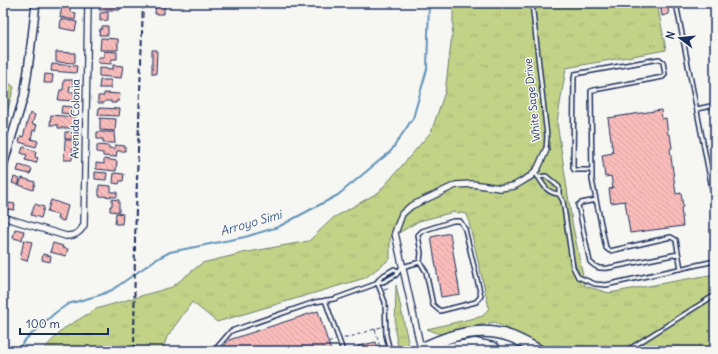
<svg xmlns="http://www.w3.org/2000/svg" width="718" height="354" font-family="Delius,sans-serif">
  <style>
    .grass { fill: url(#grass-tufts); stroke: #6e8072 }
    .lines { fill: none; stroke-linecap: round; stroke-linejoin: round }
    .stream { stroke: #6294b8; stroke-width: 2 }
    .building { fill: url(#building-back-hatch); stroke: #1b2f5e }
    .service-casing { stroke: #1b2f5e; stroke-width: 6 }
    .minor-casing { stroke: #1b2f5e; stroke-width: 8 }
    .tertiary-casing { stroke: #1b2f5e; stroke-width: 10 }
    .motorway-casing { stroke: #1b2f5e; stroke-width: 13 }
    .path { stroke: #1b2f5e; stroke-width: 1; stroke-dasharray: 4 3; stroke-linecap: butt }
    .service { stroke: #f6f6f2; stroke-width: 3 }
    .minor { stroke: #f6f6f2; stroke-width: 5.5 }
    .tertiary { stroke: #f6f6f2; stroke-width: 7 }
    .motorway { stroke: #f6f6f2; stroke-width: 10 }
    .rail { stroke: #1b2f5e; stroke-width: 2; stroke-dasharray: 6 3; stroke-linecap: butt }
    .labels { text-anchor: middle; stroke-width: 3; stroke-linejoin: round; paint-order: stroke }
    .street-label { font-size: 11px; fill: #1b2f5e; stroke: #f6f6f2 }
    .water-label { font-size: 12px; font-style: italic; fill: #395984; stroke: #f6f6f2 }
  </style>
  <defs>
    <pattern id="grass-tufts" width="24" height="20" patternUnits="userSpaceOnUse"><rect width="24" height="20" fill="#c2d287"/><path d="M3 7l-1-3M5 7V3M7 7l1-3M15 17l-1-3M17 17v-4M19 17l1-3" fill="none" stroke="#a6b577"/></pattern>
    <pattern id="building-back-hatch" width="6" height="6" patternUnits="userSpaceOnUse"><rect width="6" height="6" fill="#f9bcba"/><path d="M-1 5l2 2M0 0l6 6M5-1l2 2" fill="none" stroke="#d5a2a2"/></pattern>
  </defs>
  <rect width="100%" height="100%" fill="#f6f6f2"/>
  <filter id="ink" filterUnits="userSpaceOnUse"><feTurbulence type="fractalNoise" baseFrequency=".025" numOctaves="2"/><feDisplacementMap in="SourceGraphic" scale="8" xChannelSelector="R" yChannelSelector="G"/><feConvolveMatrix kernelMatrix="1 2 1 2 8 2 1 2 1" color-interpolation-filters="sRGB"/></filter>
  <g filter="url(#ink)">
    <path class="grass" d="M453 3H657L666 50 566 68 557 122 572 222 585 286 609 293 715 274V351H549L494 322 440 334 427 329 483 316 489 308 467 214 454 212 419 221 390 238V259L365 278 217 322 192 302 167 337 162 351H42L63 329 96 309 172 287 202 263 243 253 309 241 333 218 379 192 431 132 445 92 453 27Z
      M3 78 14 87 3 127Z
      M396 285 410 351H399L395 332Z"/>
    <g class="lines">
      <path class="stream" d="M17 351 25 340 55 313 68 304 100 295 112 290 155 260 170 252 245 237 278 227 338 195 391 151 413 118 427 69 429 3"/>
    </g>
    <path class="building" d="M100 3H120V10H99Z
      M156 3H164V14H155Z
      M660 3H667L669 14 662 16Z
      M62 6 70 7V12L76 13 75 20 60 17Z
      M108 12V20L100 21V13Z
      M61 19 77 22 75 31 60 28Z
      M102 26H108V35H99L100 29H102Z
      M101 38 118 39V50H100Z
      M152 50H157L156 74H152Z
      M104 51 117 52V59H112L111 64 98 63 99 57H104Z
      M56 52 75 53V63L56 62Z
      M52 64 77 66 76 73 51 71Z
      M113 65 123 66 121 78 99 76V68L113 69Z
      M45 74 53 75 52 83H44Z
      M64 80H73V86H70L69 92H75L74 101 58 100 60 90H63Z
      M100 80H111V88H99Z
      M104 93 120 94 119 101H116V103H111V101H105L104 103H98V96H104Z
      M62 106 73 107 72 114 61 113Z
      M99 108 120 109 119 116 98 115Z
      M661 110 662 119 666 118 668 135H670L672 148 670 149 676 194 681 193 683 207 681 208 683 226 630 233 625 201 611 203 609 189 613 188 611 176 605 177 602 155 613 153 608 118Z
      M715 110V134L712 117 714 116 713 111Z
      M30 113 35 115 32 124 37 125 35 131 33 130 31 139 38 141 36 147 19 142 21 136 23 137Z
      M51 115 75 117V128H58V125H50Z
      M100 118 116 119 115 131 100 130Z
      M65 132H72V139H65Z
      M97 132H114L115 143H103V139H97Z
      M65 140H73L72 160H64Z
      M97 145 109 146V148L115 149V145L125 146V151H117L116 157 103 156V153L97 152Z
      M23 147 36 151 35 157 38 158 36 163 25 160 27 155 21 153Z
      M104 159 117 161 116 171 96 169V163L104 164Z
      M19 165 32 169 30 174 17 171Z
      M95 172 107 173 106 180 95 179Z
      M114 173 124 174 123 181H120L119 184 113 183Z
      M14 177 20 179 18 185 12 183Z
      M22 178 35 182 33 190 19 185Z
      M99 185 111 186V192H117V197L99 196Z
      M112 199 119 200V212L110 211V206H112Z
      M51 200 68 206 64 221 57 219 58 215 47 212Z
      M9 203 15 204 14 210 7 209Z
      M35 204 44 207 41 218 31 215Z
      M116 213 123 214 122 224H115Z
      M3 225 8 226 5 237H3Z
      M15 229 24 231 22 240 13 238Z
      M450 233 460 294 441 297 431 237Z
      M24 240 32 242 27 261 20 259Z
      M53 243 63 246 62 248 68 249 66 256 50 252Z
      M43 254 51 256 50 262 42 260Z
      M318 311 331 351H220L229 340Z
      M376 342 379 351H360L358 346Z"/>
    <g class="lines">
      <defs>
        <path id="service" d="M532 3 547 136 546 150
          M676 3 715 204
          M697 109 715 105
          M592 170H574L573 168 574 78 575 74 659 59 663 62 665 74 663 77 594 90 591 91 592 180 606 248 610 251 671 237 676 240 681 269
          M534 172C543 181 544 193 559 194
          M539 177 546 176 559 187V194L563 201 573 267 578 277 595 284 606 285 715 261
          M596 200 581 203 578 205 590 262C596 268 600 269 608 268L678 254
          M377 282H383L396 275 402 267 420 262 421 253 418 235 422 231 453 221H460L465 229 481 296 476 302 440 311 433 305 426 272 420 262
          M377 282 385 302 386 335 390 351
          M325 300 343 351
          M214 351 231 331 315 302 334 299 373 285 377 282 382 276 394 269 398 271
          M626 351 715 295"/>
        <path id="minor" d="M3 217 66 236C75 236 80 233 84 225L88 3
          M421 349 395 233 402 214 411 206 456 185 472 184 500 188 514 186 521 182 531 176 538 168 546 150"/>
        <path id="tertiary" d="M3 166 24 96 28 70 36 3"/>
        <path id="motorway" d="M421 349C449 335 481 325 512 337 522 341 531 346 540 351
          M421 349 440 350 475 344 494 348"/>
      </defs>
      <use href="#service" class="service-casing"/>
      <use href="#minor" class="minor-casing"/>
      <use href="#tertiary" class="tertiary-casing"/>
      <use href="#motorway" class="motorway-casing"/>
      <path class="path" d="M384 290 390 288
        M375 329 381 351
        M344 338H347L381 327
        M328 343 335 340"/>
      <use href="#service" class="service"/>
      <use href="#minor" class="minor"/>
      <use href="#tertiary" class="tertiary"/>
      <use href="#motorway" class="motorway"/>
      <path class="rail" d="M134 351 135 239 143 3"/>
    </g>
  </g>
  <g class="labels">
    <g class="street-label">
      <text transform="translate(532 100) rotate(-96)" y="4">White Sage Drive</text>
      <text transform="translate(75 119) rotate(-89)" y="4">Avenida Colonia</text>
    </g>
    <g class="water-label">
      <text transform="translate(251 223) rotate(-16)" y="4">Arroyo Simi</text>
    </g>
  </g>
  <rect width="718" height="354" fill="none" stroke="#f6f6f2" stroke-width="16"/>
  <rect x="8" y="8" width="702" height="338" fill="none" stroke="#1b2f5e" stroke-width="1.5" filter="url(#ink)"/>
  <g transform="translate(680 38) rotate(286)" stroke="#f6f6f2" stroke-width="3" paint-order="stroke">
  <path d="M0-3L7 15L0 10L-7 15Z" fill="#1b2f5e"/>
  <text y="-6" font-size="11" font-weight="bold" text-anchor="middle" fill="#1b2f5e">N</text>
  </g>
  <path d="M20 328v6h88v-6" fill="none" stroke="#1b2f5e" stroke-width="2"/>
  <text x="26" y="328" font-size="12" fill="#1b2f5e" stroke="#f6f6f2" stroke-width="3" paint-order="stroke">100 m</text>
</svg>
